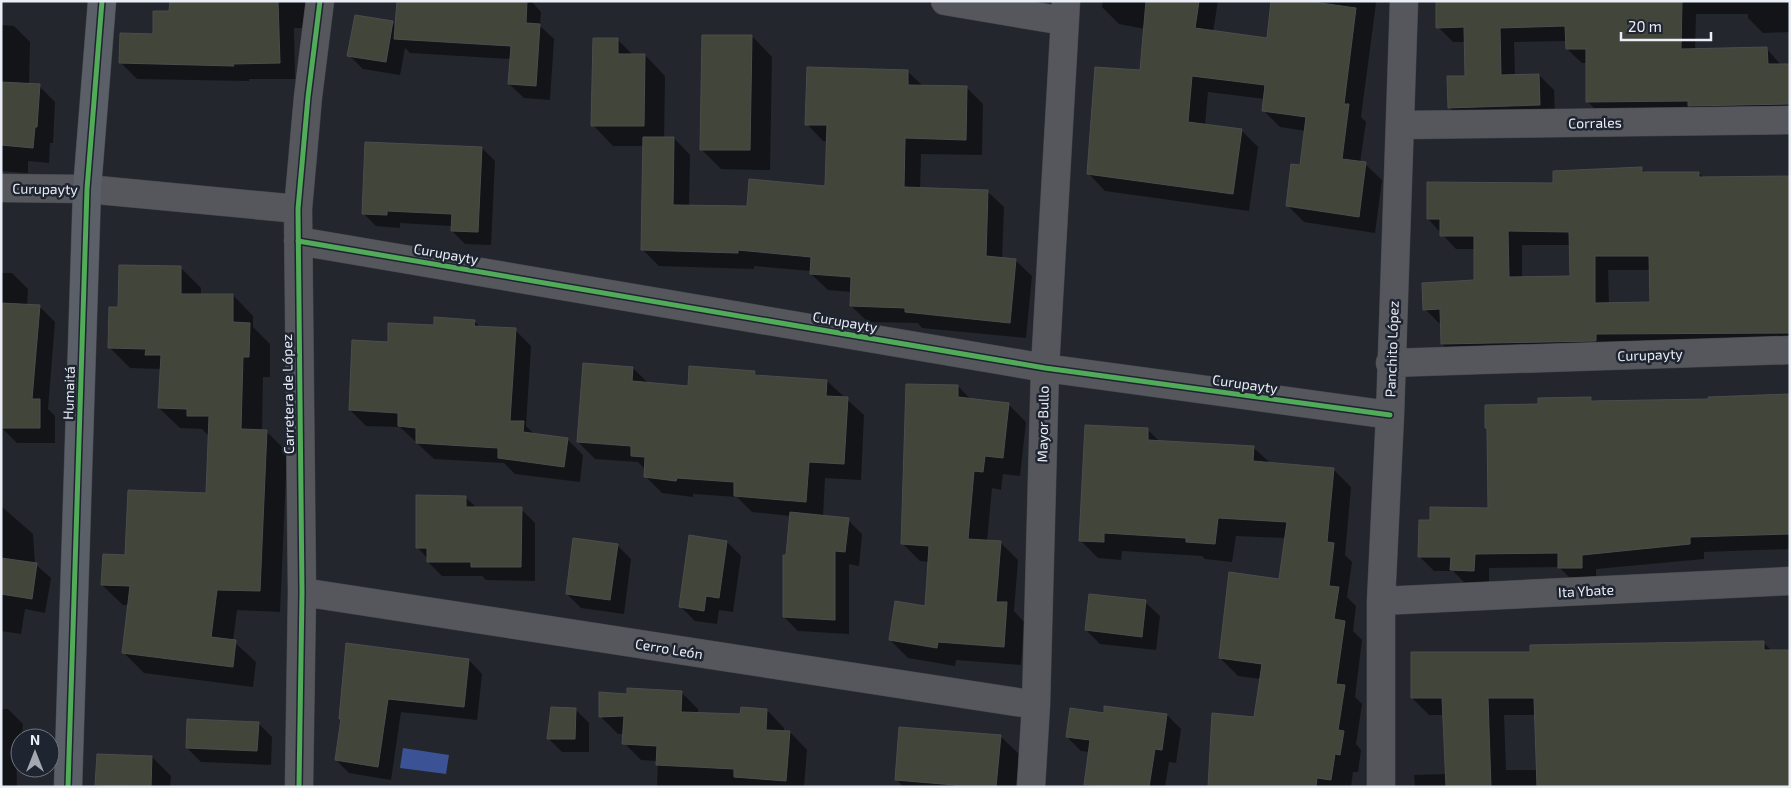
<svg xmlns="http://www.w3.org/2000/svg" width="1791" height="788" font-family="'Exo 2',sans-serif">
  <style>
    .water { fill: #3b5394 }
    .shadow { fill: #0007; fill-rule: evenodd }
    .building { fill: #42453a; stroke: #4b4d4d; fill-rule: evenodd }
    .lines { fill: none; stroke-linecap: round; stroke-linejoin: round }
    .street-casing { stroke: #41444a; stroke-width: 29 }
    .secondary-casing { stroke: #41444a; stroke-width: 29 }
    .street { stroke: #55575d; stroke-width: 28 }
    .secondary { stroke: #5b5f67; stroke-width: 28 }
    .cycleway-casing { stroke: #1f2431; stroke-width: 8 }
    .cycleway { stroke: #51ab58; stroke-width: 5 }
    .labels { text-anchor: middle; stroke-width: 5; stroke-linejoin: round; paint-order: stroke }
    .street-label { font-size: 14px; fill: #eaeef6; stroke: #1f2431 }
  </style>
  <rect width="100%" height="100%" fill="#23262d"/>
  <path class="water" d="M403 748 449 755 446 774 400 768Z"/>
  <path class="shadow" d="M171 1H306V28H294L295 79H249V81L137 79 121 63 154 35 171 12Z
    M398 1H531L541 12 540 26 554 39 550 100 524 98 509 84 511 59 410 53 405 48 400 75 363 69 349 55 392 22 396 27Z
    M1103 1H1218L1213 32 1268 39 1273 1H1374L1376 3 1361 117 1366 122 1360 163 1365 164 1382 180 1375 233 1304 222 1287 205 1301 167 1306 131 1280 127 1263 110 1265 99 1208 92 1205 125 1241 130 1258 147 1249 211 1105 191 1089 174 1141 71 1145 29 1119 24 1102 7Z
    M1437 1H1790V32L1763 33 1748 18V14H1696L1695 50 1767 49 1781 65H1790V119L1603 117 1588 102V63H1582L1567 49V41L1514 42 1515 76 1539 75 1554 90 1555 119 1464 122 1449 107 1466 77 1465 42H1453L1438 27Z
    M1 25 14 26 30 42 29 85 39 86 55 102 53 143H50L49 163 28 161V173L1 171Z
    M752 36 772 57 770 170 721 169 701 149Z
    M617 39 633 55H645L665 76 664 138H674L690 155 689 206 748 207 826 188 827 141H823L807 124 907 71 924 87 967 88 983 104 982 155 921 154 920 189 987 191 1004 207 1002 259 1015 260 1032 276 1026 338 922 328 918 323 868 322 851 306 852 292 828 290 811 274V271L754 266V269L659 266 643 250 644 146H613L593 125Z
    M482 148 495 161 491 245 465 244 452 231V226L400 223V228L376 226 363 213Z
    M1642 169 1646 173H1699L1704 178 1790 177V346L1456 358 1442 344 1441 323H1439L1425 309 1475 282V249H1456L1428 219 1555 184ZM1522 245H1571V277L1522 278ZM1608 270H1651V303L1609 304Z
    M180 267 201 288V295H233L253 316V327L270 344V377H263L262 431H266L287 452 280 612 237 610 233 641 256 662 253 687 144 673 123 652 129 605H123L102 585 127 556 207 494 209 436 202 429 180 428 159 408 161 369 130 368 109 347 119 308Z
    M1 273H12L28 289 27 306H39L55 322 48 409 55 416V443H17L2 428Z
    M474 321 481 328 515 330 531 346 526 426 535 435 567 439 583 455 580 482 515 474 504 463 434 459 400 427 366 426 350 410 389 343 435 326Z
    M633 368 649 384 689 387 755 372 760 377 827 381 864 415 861 480 825 478 823 517 848 520 862 534 859 566 849 564V634L798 631 784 617 791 516 752 512 737 497 693 494V497L662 493 645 476 646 470 638 462 595 459 578 442Z
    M958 386 971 400 1008 404 1026 422 1020 476 1003 474 1001 490 992 488 987 541 1000 542 1018 560 1014 611 1024 622 1021 665 956 660 955 666 908 658 890 640 926 608 929 562 920 561 902 543Z
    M1790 395V549L1704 552V559L1596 569V582H1574L1559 567 1489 568V585L1466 584 1453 571H1434L1419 556 1431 521 1489 510 1539 405 1590 398 1595 402 1710 400Z
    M1148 430 1160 442 1253 447 1270 463 1333 469 1351 487 1345 555 1352 562 1347 597 1356 606 1353 631 1362 640 1355 697 1362 704 1356 744 1361 750 1358 772H1353L1351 787H1209L1255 718 1261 679 1238 676 1220 658 1280 580 1286 538 1236 536 1232 562 1205 559 1202 556 1122 551 1121 560 1098 558 1080 540Z
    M465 497 477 508 521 509 535 523V581L486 580 482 576H442L428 562V559L417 547Z
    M1 506 33 534 35 564 51 578 45 613 25 609 21 634 1 631Z
    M727 542 741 556 733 612 719 610 717 624 695 621 681 607Z
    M617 545 631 559 624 614 581 608 567 594Z
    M1145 602 1160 616 1156 650 1100 644 1086 630Z
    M1763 642 1773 652 1790 787H1415L1414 775 1447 774 1444 715H1429L1412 698 1531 653V646ZM1504 715H1536L1538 770H1506Z
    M469 660 482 674 477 720 401 712 391 780 349 773 336 760 342 721 340 719Z
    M681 692 698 709V714L741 715 767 710 784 728V732H790L807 750 804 787H657L658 761 641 760 624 743V734H618L601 717 628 695Z
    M1 709H8L23 724 20 750H16L17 787H1Z
    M575 709 589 723V752H562L548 738Z
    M1105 714 1167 715 1181 729 1176 763 1169 762 1165 787H1084L1090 752 1081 751 1067 737Z
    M258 723 272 737 271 765 201 762 187 748Z
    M1000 736 1019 754 1016 787H903L897 780Z
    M152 757 171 776 170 787H98L96 785Z"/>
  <path class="building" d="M170 1H278L280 63 233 64 234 66 119 63 120 33 153 34V11H169Z
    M397 1H527L526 23 540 24 536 86 508 84 511 46 394 39Z
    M1146 1H1199L1195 28 1267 38 1271 1H1306L1356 8 1344 104H1349L1342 159 1366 162 1359 217 1286 206 1291 164 1300 165 1306 117 1262 111 1265 85 1192 76 1188 122 1242 129 1233 194 1087 174 1095 67 1140 70Z
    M1436 1H1682L1681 49 1767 47 1768 64H1790V104L1688 106V101L1586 102V49H1566L1565 26 1500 28 1501 75 1539 74 1540 105 1448 108 1447 76H1465L1464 27 1436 28Z
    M355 15 393 21 386 62 347 56Z
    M702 35H752L750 150H700Z
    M593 38H618V54H645L644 126H591Z
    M807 67 908 70V85L967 86 966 140 905 138 904 187 988 190 986 256 1016 259 1010 323 905 312V308L850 306 851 277 810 274 811 257 738 250V253L641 250 643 137H674L673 205 747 206 749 179 825 186 827 125H805Z
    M1 82 40 84 37 127H35L33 148 1 145Z
    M365 142 482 147 478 232 451 231 452 214 387 211V215L362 214Z
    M1642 167V172H1699V177L1790 176V333L1596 334V341L1441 344 1440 309 1423 310 1422 283 1474 280V236H1440V219H1427V182L1553 183V171ZM1508 231 1569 232 1570 276 1509 277ZM1595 256H1649L1650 302 1595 303Z
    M119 265 181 266V294H233V322L250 323 249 357H243L241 429 267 430 260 591 217 590 211 637 236 640 233 667 122 653 130 586 101 585 103 554 125 555 128 490 206 493 209 416H187V409L158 408 161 355H145L146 349 108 348 109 307H118Z
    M1 303 40 305 32 399H40V428H1Z
    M434 317 475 320 474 326 516 328 510 421H524L523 432 568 438 564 467 498 458V448L416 443V428L398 426V413L349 410 352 340 388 342V323L434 325Z
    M583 363 633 367 632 381 688 386 689 366 755 371V375L827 380 826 396 848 397 844 464 809 462 806 502 734 496V482L677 478 676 481 644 477 645 457 631 456V446L577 442Z
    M906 384 958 385V397L1009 403 1003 458 985 456 983 472 974 471 968 539 1001 541 996 602H1007L1004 647 938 642 937 648 889 640 895 601 925 606 929 546 901 544Z
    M1790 394V534L1690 537V544L1582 555V568H1558V553L1475 554 1474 571 1450 570 1451 557H1418L1419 520H1430V507L1488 508 1487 428H1485V405L1538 404V398L1591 397V401L1709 399 1708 397Z
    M1085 425 1148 428V440L1254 446 1253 461 1334 468 1327 542 1334 543 1329 586 1339 587 1334 619 1345 621 1336 684 1345 685 1338 730 1344 731 1340 755 1335 754 1331 780 1317 778 1316 787H1208L1212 713 1254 717 1262 664 1219 658 1229 572 1279 579 1287 522 1218 518 1215 544 1186 542V538L1104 533V542L1079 541Z
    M416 495 466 496V507H522L521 567H471V562H427V548H416Z
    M790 512 849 518 845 552 835 551V620L783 617V555H786Z
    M689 535 727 541 719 598 706 596 704 611 679 607Z
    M573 538 618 544 610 600 566 594Z
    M1 558 37 563 32 599 1 594Z
    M1089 594 1146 600 1142 637 1085 630Z
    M1764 641V650H1790V787H1537L1534 698H1488L1491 787H1446L1442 698H1411V652H1530V645Z
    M346 643 469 659 464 707 388 699 378 767 335 760 341 719H339Z
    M627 688 682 691 681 712 740 714 741 707 767 709 766 730 790 731 786 781 734 777V769L656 765 657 746 622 744 624 716 599 717V692L627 694Z
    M1104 706 1167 714 1162 750 1155 749 1149 787 1084 785 1090 740 1066 737 1070 708 1104 713Z
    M551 707 576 708 575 739H547Z
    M187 719 259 722 257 751 186 748Z
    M899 727 1001 735 996 787H954L955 785 895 780Z
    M97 754 152 756 151 787 95 785Z"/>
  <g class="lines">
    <defs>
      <path id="street" d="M945 1 1064 21
        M1401 125 1790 120
        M1 188 87 189 298 209
        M298 241 1045 368 1390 415
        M1390 363 1790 350
        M302 592 1036 705
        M1381 601 1790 581
        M299 787 302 592 298 209 308 97 320 1
        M1031 787 1036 705 1045 368 1066 1
        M1381 787V601L1390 415 1404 1"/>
      <path id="secondary" d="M68 787 87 189 102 1"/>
    </defs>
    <use href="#street" class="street-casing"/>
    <use href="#secondary" class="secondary-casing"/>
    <use href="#street" class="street"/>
    <use href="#secondary" class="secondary"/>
    <defs>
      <path id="cycleway" d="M298 241 1045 368 1390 415
        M68 787 87 189 102 1
        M299 787 302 592 298 209 308 97 320 1"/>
    </defs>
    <use href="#cycleway" class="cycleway-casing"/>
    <use href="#cycleway" class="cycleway"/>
  </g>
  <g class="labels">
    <g class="street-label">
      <text transform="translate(1595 123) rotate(-1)" y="5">Corrales</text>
      <text transform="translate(45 189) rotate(1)" y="5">Curupayty</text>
      <text transform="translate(446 254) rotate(10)" y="5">Curupayty</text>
      <text transform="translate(845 322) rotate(10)" y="5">Curupayty</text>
      <text transform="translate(1392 349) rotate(-88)" y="5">Panchito López</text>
      <text transform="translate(1650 355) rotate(-2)" y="5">Curupayty</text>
      <text transform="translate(1245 384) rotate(8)" y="5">Curupayty</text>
      <text transform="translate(69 393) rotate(-88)" y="5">Humaitá</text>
      <text transform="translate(288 394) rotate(-91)" y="5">Carretera de López</text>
      <text transform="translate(1043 424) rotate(-89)" y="5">Mayor Bullo</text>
      <text transform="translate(1586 591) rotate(-3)" y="5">Ita Ybate</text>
      <text transform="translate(669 649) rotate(9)" y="5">Cerro León</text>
    </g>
  </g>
  <rect width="1791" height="788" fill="none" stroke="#eaeef6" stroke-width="5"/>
  <g transform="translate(35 753)"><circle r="24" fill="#1f2431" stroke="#707580"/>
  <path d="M0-4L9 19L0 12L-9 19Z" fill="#a4a8b0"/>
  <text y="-8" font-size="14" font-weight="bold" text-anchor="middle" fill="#eaeef6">N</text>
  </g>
  <path d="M1621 32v8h90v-8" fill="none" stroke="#eaeef6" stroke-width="2.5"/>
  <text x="1628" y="32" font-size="15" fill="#eaeef6" stroke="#1f2431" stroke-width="4" paint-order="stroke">20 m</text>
</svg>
